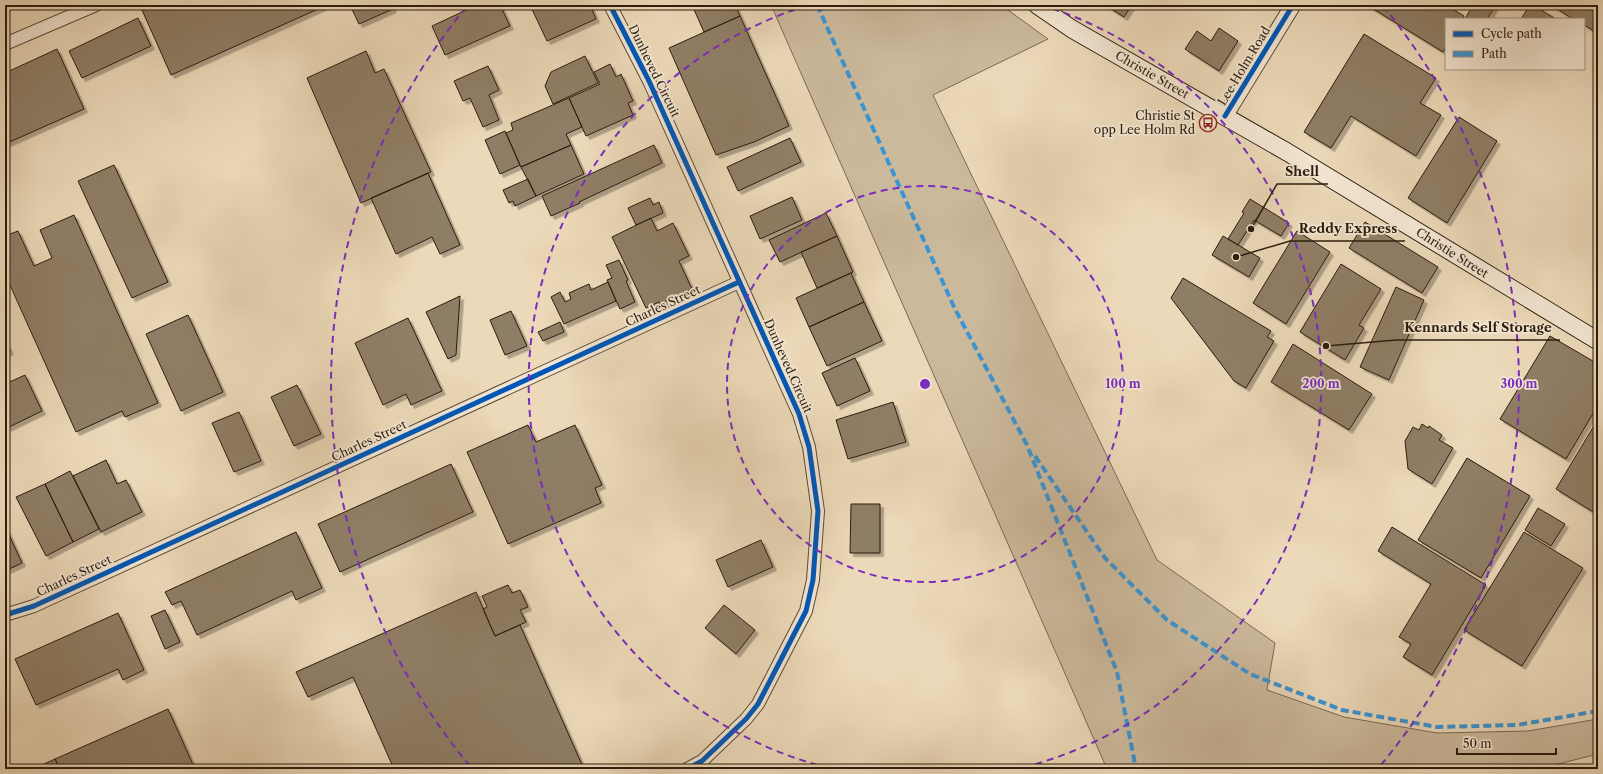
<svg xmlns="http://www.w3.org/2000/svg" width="1603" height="774" font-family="'Libre Caslon Text',serif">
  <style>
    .green { fill: #cbb99c; stroke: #7b6a54 }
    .building { fill: #8f7e66; stroke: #2b1c0d; filter: url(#shadow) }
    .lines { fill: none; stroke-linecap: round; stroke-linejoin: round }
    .minor-casing { stroke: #5b4b38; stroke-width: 14 }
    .tertiary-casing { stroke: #5b4b38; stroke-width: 17 }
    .secondary-casing { stroke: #2b1c0d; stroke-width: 19 }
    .minor { stroke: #f3e6d2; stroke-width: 12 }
    .tertiary { stroke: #f3e6d2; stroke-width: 15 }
    .secondary { stroke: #f3e6d2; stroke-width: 17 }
    .quiet { stroke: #3c94d2; stroke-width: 4; stroke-dasharray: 8 4; stroke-linecap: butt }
    .cycleway-casing { stroke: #f3e6d2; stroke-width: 8 }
    .cycleway { stroke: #0057b8; stroke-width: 5 }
    .ring { fill: none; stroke: #7b2cbf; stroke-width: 2; stroke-dasharray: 7 5 }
    .labels { text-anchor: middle; stroke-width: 3.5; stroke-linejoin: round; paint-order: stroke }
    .street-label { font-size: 12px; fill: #2b1c0d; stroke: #f3e6d2 }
    .poi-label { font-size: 12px; fill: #2b1c0d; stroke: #f3e6d2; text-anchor: end }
    .centre { fill: #7b2cbf; stroke: #f3e6d2; stroke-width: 2 }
    .ring-label { font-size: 12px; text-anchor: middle; font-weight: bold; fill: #7b2cbf; stroke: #f3e6d2; stroke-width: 3.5; stroke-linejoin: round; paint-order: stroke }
    .leader { fill: none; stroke: #2b1c0d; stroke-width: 1.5 }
    .callout-dot { fill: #2b1c0d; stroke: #f3e6d2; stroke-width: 1.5 }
    .callout-label { font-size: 13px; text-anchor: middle; font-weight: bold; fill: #2b1c0d; stroke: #f3e6d2; stroke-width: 3.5; stroke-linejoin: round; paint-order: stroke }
  </style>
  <defs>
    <filter id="shadow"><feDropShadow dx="3.5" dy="3.5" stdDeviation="0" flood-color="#0004"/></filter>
  </defs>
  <rect width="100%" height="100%" fill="#ecd9b9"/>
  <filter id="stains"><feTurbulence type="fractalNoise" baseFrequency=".005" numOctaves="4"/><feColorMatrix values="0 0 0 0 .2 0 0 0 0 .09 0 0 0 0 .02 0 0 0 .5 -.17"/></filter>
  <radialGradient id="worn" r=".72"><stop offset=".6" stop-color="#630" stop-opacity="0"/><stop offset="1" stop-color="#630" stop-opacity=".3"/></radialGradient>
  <path class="green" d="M771 5H1001L1048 39 933 95 1157 560 1275 643 1267 690 1344 717 1437 733 1528 731 1598 719V754L1538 769H1107Z"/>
  <path class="building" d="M152 5H327L171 75 142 10Z
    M350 5H391L393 9 359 24Z
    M477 5H500L510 26 445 55 432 26Z
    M530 5H590L596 19 547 41Z
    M692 5H735L740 16 704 32Z
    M1105 5H1132L1124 17Z
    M1367 5H1446L1464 16 1463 19H1446V46L1443 52Z
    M1473 5H1496L1487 19H1465Z
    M1530 5H1533L1556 19H1521Z
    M1551 5H1598V24L1594 31 1584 25V19H1573Z
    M740 16 789 126 754 142 716 155 669 48Z
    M138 18 151 46 82 78 69 51Z
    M1219 28 1238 41 1219 71 1185 49 1197 31 1211 41Z
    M1364 34 1436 78 1420 103 1441 115 1416 156 1351 116 1331 148 1304 132Z
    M57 49 84 109 5 144V73Z
    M366 51 375 73 384 69 431 172 361 203 307 78Z
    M585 56 598 83 553 104 545 86 551 72Z
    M610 64 616 77 621 74 633 101 628 103 633 115 586 136 569 98 600 84 594 72Z
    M488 66 499 90 489 95 499 120 483 127 470 98 463 101 454 81Z
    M569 98 582 127 566 134 571 145 521 167 506 133 513 130 511 123Z
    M1459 117 1497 141 1447 223 1408 198Z
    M505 131 520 165 500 174 485 140Z
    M790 138 801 162 738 191 727 167Z
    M571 145 584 174 536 196 521 167Z
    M654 145 662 163 579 202 580 203 551 216 542 196Z
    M114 165 168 282 132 298 78 181Z
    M428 173 460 245 440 254 432 237 396 254 371 198Z
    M528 179 536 196 515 206 513 201 509 203 503 190Z
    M792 197 802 220 760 239 750 216Z
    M650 198 653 205 659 202 663 213 636 225 628 208Z
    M1250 199 1289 223 1281 236 1254 220 1238 245 1228 239 1244 213 1242 212Z
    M826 213 837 236 780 262 769 240Z
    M74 215 158 403 125 417 122 411 76 432 5 274V236L18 231 34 266 52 258 40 230Z
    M651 218 657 231 673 223 689 256 679 261 692 289 660 304 659 302 646 308 612 237Z
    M1365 222 1438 267 1422 293 1349 248Z
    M1297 231 1330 252 1286 324 1253 303Z
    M837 236 853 272 817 288 801 252Z
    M1223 236 1260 258 1249 277 1212 255Z
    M619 260 628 280 626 281 635 302 620 309 607 280 612 278 606 265Z
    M1341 264 1381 289 1359 325 1364 328 1345 360 1300 332Z
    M851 273 864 302 809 327 796 298Z
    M1183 278 1271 331 1267 337 1274 341 1246 388 1234 381 1171 298Z
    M608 282 616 301 564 324 551 297 560 292 565 302 571 299 569 293 589 284 591 290Z
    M1396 287 1424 300 1389 380 1360 367Z
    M460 296 456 355 448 359 426 312Z
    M864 302 882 341 827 366 809 327Z
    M511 311 527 346 505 355 490 320Z
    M188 315 223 392 181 411 146 334Z
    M408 318 442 391 411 405 406 394 383 405 355 343Z
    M560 322 564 332 543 341 538 332Z
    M1550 336 1598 364V405L1566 459 1500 419Z
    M5 340 10 351 5 353Z
    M1293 344 1372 394 1349 430 1271 382Z
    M855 358 870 391 837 406 822 373Z
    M25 375 42 411 5 429V384Z
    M297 385 321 434 294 446 271 397Z
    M893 402 906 442 848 459 836 420Z
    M239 412 261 461 234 472 212 423Z
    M1598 419V515L1556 489Z
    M1422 424 1428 428 1429 426 1442 435 1439 440 1453 448 1432 484 1408 469 1405 441 1413 427 1419 430Z
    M528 425 536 442 575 425 602 485 595 488 601 503 508 544 467 452Z
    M1467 458 1530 496 1481 578 1418 540Z
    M106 460 117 484 126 480 142 512 101 532 73 476Z
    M451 464 473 512 340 572 318 524Z
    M70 471 99 529 73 542 45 484Z
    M45 484 73 542 46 556 16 497Z
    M851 504H880V553H850Z
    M1538 508 1565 524 1551 546 1525 530Z
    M5 526 22 563 5 571Z
    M1392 527 1486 585 1432 675 1403 657 1411 644 1399 637 1431 584 1378 551Z
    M296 532 322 588 296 600 292 591 197 635 181 601 172 605 165 592Z
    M1524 532 1583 568 1522 666 1464 630Z
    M761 540 773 567 728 587 716 560Z
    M508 585 512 593 520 590 528 607 520 610 526 622 495 636 483 609 487 607 482 596Z
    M476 592 495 636 520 625 584 769H394L353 677 308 697 296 672Z
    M724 605 755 630 736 654 705 628Z
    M165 610 180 642 165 649 151 616Z
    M118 613 144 670 123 680 118 669 36 705 15 659Z
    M168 709 195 769H60L55 759Z
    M55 759 60 769H33Z"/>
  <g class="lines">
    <defs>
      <path id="minor" d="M610 5 649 81 799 414 809 447 818 511 813 580 806 611 758 704 746 719 702 761 687 769
        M5 44 96 5
        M5 615 34 606 739 282"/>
      <path id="tertiary" d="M1225 116 1293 5"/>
      <path id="secondary" d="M1037 5 1072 29 1287 152 1598 341"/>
    </defs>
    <use href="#minor" class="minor-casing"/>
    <use href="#tertiary" class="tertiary-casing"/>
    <use href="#secondary" class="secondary-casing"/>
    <use href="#minor" class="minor"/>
    <use href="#tertiary" class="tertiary"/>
    <use href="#secondary" class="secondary"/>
    <path class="quiet" d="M817 5 955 309 1027 445 1117 672 1136 769
      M1035 456 1105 558 1167 620 1250 674 1342 710 1437 727 1517 725 1598 711"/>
    <defs>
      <path id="cycleway" d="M610 5 649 81 799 414 809 447 818 511 813 580 806 611 758 704 746 719 702 761 687 769
        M1225 116 1293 5
        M5 615 34 606 739 282"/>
    </defs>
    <use href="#cycleway" class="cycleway-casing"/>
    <use href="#cycleway" class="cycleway"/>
  </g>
  <g class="ring">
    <circle cx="925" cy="384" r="198"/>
    <path d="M829 768A396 396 0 0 1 809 5M1041 5A396 396 0 0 1 1021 768"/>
    <path d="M470 766A594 594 0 0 1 467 6M1383 6A594 594 0 0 1 1380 766"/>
  </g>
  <defs>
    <symbol id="bus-ring" viewBox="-11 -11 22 22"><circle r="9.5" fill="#f3e6d2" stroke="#8f2418" stroke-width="1.5"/><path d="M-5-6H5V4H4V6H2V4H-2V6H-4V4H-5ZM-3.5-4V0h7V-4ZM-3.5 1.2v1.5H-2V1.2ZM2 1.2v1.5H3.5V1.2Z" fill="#8f2418"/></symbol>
  </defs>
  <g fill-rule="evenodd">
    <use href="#bus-ring" x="1198" y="113" width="20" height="20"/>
  </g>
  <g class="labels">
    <g class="street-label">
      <text transform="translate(1244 66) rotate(-59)" y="4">Lee Holm Road</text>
      <text transform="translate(654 71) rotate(64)" y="4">Dunheved Circuit</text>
      <text transform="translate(1152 75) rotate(30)" y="4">Christie Street</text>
      <text transform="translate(1452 253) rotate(32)" y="4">Christie Street</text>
      <text transform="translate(663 306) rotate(-25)" y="4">Charles Street</text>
      <text transform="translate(788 366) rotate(66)" y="4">Dunheved Circuit</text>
      <text transform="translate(369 441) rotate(-25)" y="4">Charles Street</text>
      <text transform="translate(74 576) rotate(-25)" y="4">Charles Street</text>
    </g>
    <g class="poi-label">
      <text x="1195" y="120">Christie St<tspan x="1195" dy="14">opp Lee Holm Rd</tspan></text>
    </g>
  </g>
  <circle cx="925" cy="384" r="6" class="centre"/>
  <g class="ring-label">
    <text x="1123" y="388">100 m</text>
    <text x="1321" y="388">200 m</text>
    <text x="1519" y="388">300 m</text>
  </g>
  <path class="leader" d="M1251 229L1277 184H1328M1236 257L1290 241H1405M1326 346L1396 340H1560"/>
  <g class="callout-dot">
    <circle cx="1251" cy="229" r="4"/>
    <circle cx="1236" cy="257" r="4"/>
    <circle cx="1326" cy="346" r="4"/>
  </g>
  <g class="callout-label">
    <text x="1302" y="176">Shell</text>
    <text x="1348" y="233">Reddy Express</text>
    <text x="1478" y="332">Kennards Self Storage</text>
  </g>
  <rect width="1603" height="774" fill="none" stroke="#ecd9b9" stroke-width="20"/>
  <rect x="6" y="6" width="1591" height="762" fill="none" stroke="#2b1c0d" stroke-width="2"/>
  <rect x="10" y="10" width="1583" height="754" fill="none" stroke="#2b1c0d"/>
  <rect x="1445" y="18" width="140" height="52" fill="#f3e6d2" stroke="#a39583"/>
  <rect x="1453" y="31" width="20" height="6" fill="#0057b8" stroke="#a39583"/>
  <text x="1481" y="38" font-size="12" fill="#2b1c0d">Cycle path</text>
  <rect x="1453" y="51" width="20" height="6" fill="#3c94d2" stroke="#a39583"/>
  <text x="1481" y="58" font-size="12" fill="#2b1c0d">Path</text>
  <path d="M1457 748v6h99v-6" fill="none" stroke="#2b1c0d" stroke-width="2"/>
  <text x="1463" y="748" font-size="12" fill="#2b1c0d" stroke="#f3e6d2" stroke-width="3" paint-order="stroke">50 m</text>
  <rect width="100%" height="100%" filter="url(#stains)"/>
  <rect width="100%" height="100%" fill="url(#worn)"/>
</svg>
